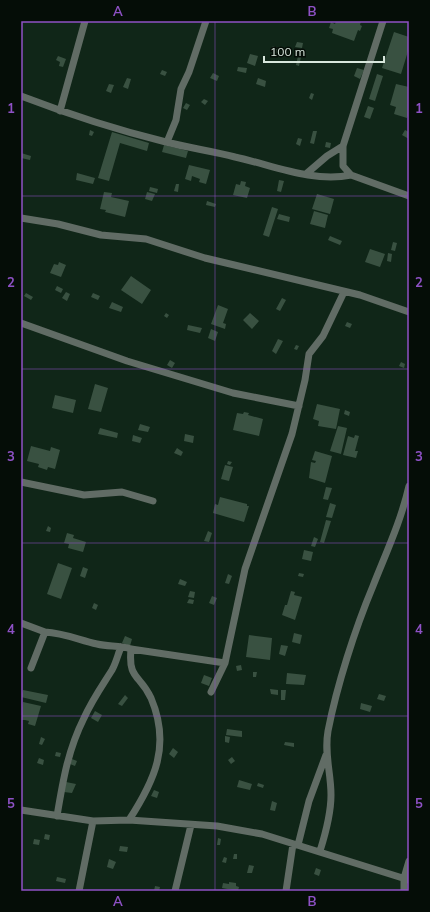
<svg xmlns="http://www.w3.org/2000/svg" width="430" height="912" font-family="Mulish,sans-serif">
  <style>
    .building { fill: #395141 }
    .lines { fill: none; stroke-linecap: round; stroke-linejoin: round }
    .minor { stroke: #616c65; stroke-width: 7 }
    .grid { fill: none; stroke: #8e51c5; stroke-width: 1; stroke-opacity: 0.55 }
    .neatline { fill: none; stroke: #8e51c5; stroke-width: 1.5 }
    .grid-label { font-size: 13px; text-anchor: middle; font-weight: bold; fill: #8e51c5 }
  </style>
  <rect width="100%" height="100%" fill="#102618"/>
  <path class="building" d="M336 21H361L360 25 362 26 360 31 358 30 354 41 332 33 333 29 329 28 331 22 335 24Z
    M394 32 409 37V48L401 74 382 68Z
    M297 42 303 43 302 48 295 47Z
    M273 46 279 48 277 53 271 50Z
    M250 54 258 56 255 66 247 63Z
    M58 56 66 59 63 67 59 66 60 62 56 60Z
    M298 56 301 57 299 66 296 65Z
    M238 67 247 68 246 73 237 71Z
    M357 68 364 70 360 79 354 76Z
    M162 70 167 72 165 76 160 74Z
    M213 73 219 76 217 81 210 78Z
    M377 74 383 76 375 101 369 99Z
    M127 78 131 79 128 89 123 87Z
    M258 78 266 81 265 87 256 84Z
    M109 84 114 85 111 93 106 91Z
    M396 84 409 87V114L407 118 394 114 396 107 390 105Z
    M311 93 314 94 312 100 309 98Z
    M204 99 208 101 205 105 201 102Z
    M186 103 190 105 187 110 183 108Z
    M368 106 374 108 370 119 364 117Z
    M90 130 94 132 92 136 89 135Z
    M405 130 409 132V139L402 135Z
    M313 131H317L314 144 310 143Z
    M112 132 149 143 147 151 120 143 109 181 98 178Z
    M298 138 302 139 300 146 296 144Z
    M326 142 331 143 330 148 325 147Z
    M164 145 188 151 186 158 162 152Z
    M21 153 31 156 30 160 21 158Z
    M189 165 210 170 206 184 199 182 200 179 192 176 191 181 185 179Z
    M77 173 95 178 93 184 76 180Z
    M279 180 284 181 281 192 277 191Z
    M241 181 246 182 245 186 250 188 247 198 233 195 236 184 240 185Z
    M176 184H179L178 192 174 191Z
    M150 187 158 189 157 193 149 191Z
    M104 192 112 193 111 197 129 201 125 217 105 212 106 210 100 209Z
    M147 192 155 194 152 201 145 199Z
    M317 194 334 199 330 214 312 209Z
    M207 201 216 204 215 207 206 205Z
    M272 207 278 209 269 237 263 235Z
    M314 211 328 215 325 228 310 224Z
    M279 214 290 217 289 222 277 219Z
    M330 236 342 241 340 245 328 240Z
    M393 242 397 243 395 251 391 250Z
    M370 249 385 254 380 267 365 262Z
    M388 253 392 254 391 262 387 261Z
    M59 262 66 265 61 277 50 273 54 264 58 265Z
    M131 276 151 290 142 304 121 290Z
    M57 286 63 289 61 293 55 290Z
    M66 292 70 294 67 301 62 298Z
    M26 293 33 297 31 300 24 296Z
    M93 293 100 296 98 300 91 297Z
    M282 298 286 300 280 311 276 309Z
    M112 302 123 307 121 312 109 308Z
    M218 305 228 309 223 323 226 324 225 329 211 324Z
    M166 313 169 315 167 318 164 316Z
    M250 313 259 321 252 329 243 320Z
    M347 322 352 324 350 328 345 326Z
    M188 325 202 328 200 333 187 330Z
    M211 329 218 332 215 341 208 338Z
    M278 339 283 341 276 354 272 351Z
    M296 345 299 346 297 350 294 349Z
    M170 360 175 363 172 368 167 365Z
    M401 362 405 364 404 368 399 366Z
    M95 384 108 388 101 412 88 409Z
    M55 395 76 400 73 413 52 408Z
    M317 404 340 409 336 429 318 426 319 421 313 419Z
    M345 410 350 412 349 416 344 414Z
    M244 412 249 413 248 415 263 419 259 436 233 430 237 413 243 414Z
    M140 424 150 427 148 432 138 430Z
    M338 426 347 428 341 454 330 451Z
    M100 428 118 433 117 438 98 434Z
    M185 434 194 436 193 443 184 441Z
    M133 435 142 438 140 443 132 441Z
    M355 435 359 436 355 451H358L356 458 343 455 348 436 354 438Z
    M31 446 50 451 51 447 60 450 55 469 48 467 47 470 38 467 39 464 27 461Z
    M177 448 183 452 181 456 174 453Z
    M315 451 332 456 325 483 309 478 311 462 315 463 316 461 312 460Z
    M228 461 232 462 230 465 227 464Z
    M225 465 233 467 229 481 221 479Z
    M326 487 332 488 328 500 323 499Z
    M220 497 247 504V506H249L244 522 213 513 215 504 218 505Z
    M330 503 336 505 332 518 326 517Z
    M326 520 331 521 324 543 320 542Z
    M48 526 51 528 50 532 46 531Z
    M208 531 212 533 209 542 204 541Z
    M67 533 74 535 73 538 86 542 83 552 68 548 69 544 64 543Z
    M314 537 318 539 315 547 311 546Z
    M304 550 313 552 311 561 302 559Z
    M58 563 72 568 61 599 47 594Z
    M83 567 88 569 85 578 80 576Z
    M299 573 304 574 303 577 298 576Z
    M228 574 232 576 229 584 225 583Z
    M180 579 187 582 185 586 178 584Z
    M190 591 195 592 194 598 188 597Z
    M291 591 295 592 294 595 302 597 295 620 282 615 285 605H287Z
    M212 596 217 598 214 605 209 603Z
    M189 599 194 600 193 604 187 603Z
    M94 603 98 605 96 610 92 608Z
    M294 633 302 635 300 644 292 642Z
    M249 635 272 638 270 660 246 657Z
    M125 636 132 639 130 646 122 643Z
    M281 645 288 646 285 656 279 654Z
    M241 665 242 670 237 671 236 666Z
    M253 672H257L256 677H253Z
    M287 673 306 675 304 685 286 684Z
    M204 675 212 678 209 686 201 683Z
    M270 689 278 690V695L271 694Z
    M23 690 48 695 46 703 21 697Z
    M281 690H286L285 700H281Z
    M379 694 386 696 384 701 377 699Z
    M125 695 128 698 122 706 118 704Z
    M23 702 41 706 35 726 28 724 29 721 25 720H22L21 723Z
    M361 703 372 706 370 712 360 709Z
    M95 711 102 715 98 722 91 718Z
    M227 729 242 731V737L226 735Z
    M225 736 230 737 229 743 225 742Z
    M41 737 45 739 42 745 39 744Z
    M285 742 294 743V747L284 745Z
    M173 748 178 752 174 758 169 754Z
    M56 752 61 753 60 757 55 756Z
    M232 757 235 761 231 764 228 760Z
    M39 758 44 760 43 765 37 763Z
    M72 759 77 761 75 766 70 764Z
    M239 780 252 784 250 790 237 787Z
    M66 782 76 784 72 793 64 792Z
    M258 783 264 785 263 788 257 786Z
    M154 790 159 792 157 798 151 796Z
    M272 801 277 803 275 811 270 810Z
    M45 834 50 835 49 840 44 839Z
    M218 838 221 839 220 845H217Z
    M34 839 40 840 39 845 33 844Z
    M120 846 128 847 127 852 119 851Z
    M234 854H237V859H233Z
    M224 857 227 858 226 863 222 862Z
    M109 859 116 862 113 869 107 867Z
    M249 865 254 866 252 873H247Z
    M316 868 321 870 319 876 314 874Z
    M57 877 66 879 65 883 56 881Z
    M229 882 236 883V886L239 887 238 891 222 888 223 883 229 884Z
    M155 886 160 887 159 891H154Z"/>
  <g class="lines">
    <path class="minor" d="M383 21 343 146V166L351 175 409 196
      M21 96C68 114 117 130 166 142 189 148 212 151 235 157 272 165 313 183 351 175
      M60 111 85 21
      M167 142 176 120 181 89 189 72 206 21
      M306 174 327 156 343 146
      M21 218 58 224 101 235 146 239 205 258 360 295 409 312
      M21 323 127 361 233 393 299 406
      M21 482 84 495 122 492 153 501
      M21 623 45 632 31 668
      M45 632C64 633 79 640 97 644 109 647 119 645 131 649L225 663
      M211 692 225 663 245 569 292 434 305 380 309 354 323 336 344 292
      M21 810 93 821 129 820 217 826 262 834 409 880
      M57 816C63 780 68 750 84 718 92 700 102 686 112 670 116 663 118 654 121 647
      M129 820C155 780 171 745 151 698 140 674 128 680 131 649
      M298 845 309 801 326 755
      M320 851C326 832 331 814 331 795 331 772 324 754 328 731 337 685 355 629 373 586 386 553 401 521 409 486
      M79 891 93 821
      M175 891 191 825
      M286 891 293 844
      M404 891V878L409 861"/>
  </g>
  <path class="grid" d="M215 21V891M21 196H409M21 369H409M21 543H409M21 716H409"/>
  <rect width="430" height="912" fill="none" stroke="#050d07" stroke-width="44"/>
  <path d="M264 56v6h120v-6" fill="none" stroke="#d8e6dc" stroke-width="2"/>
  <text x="270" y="56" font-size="12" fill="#d8e6dc" stroke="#050d07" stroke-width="3" paint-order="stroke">100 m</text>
  <rect x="22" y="22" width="386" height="868" class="neatline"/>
  <g class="grid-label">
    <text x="118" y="16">A</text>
    <text x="312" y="16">B</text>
    <text x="11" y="113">1</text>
    <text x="419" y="113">1</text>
    <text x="11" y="287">2</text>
    <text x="419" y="287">2</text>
    <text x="11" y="461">3</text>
    <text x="419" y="461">3</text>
    <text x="11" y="634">4</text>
    <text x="419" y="634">4</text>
    <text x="11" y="808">5</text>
    <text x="419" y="808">5</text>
    <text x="118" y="906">A</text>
    <text x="312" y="906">B</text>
  </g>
</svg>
